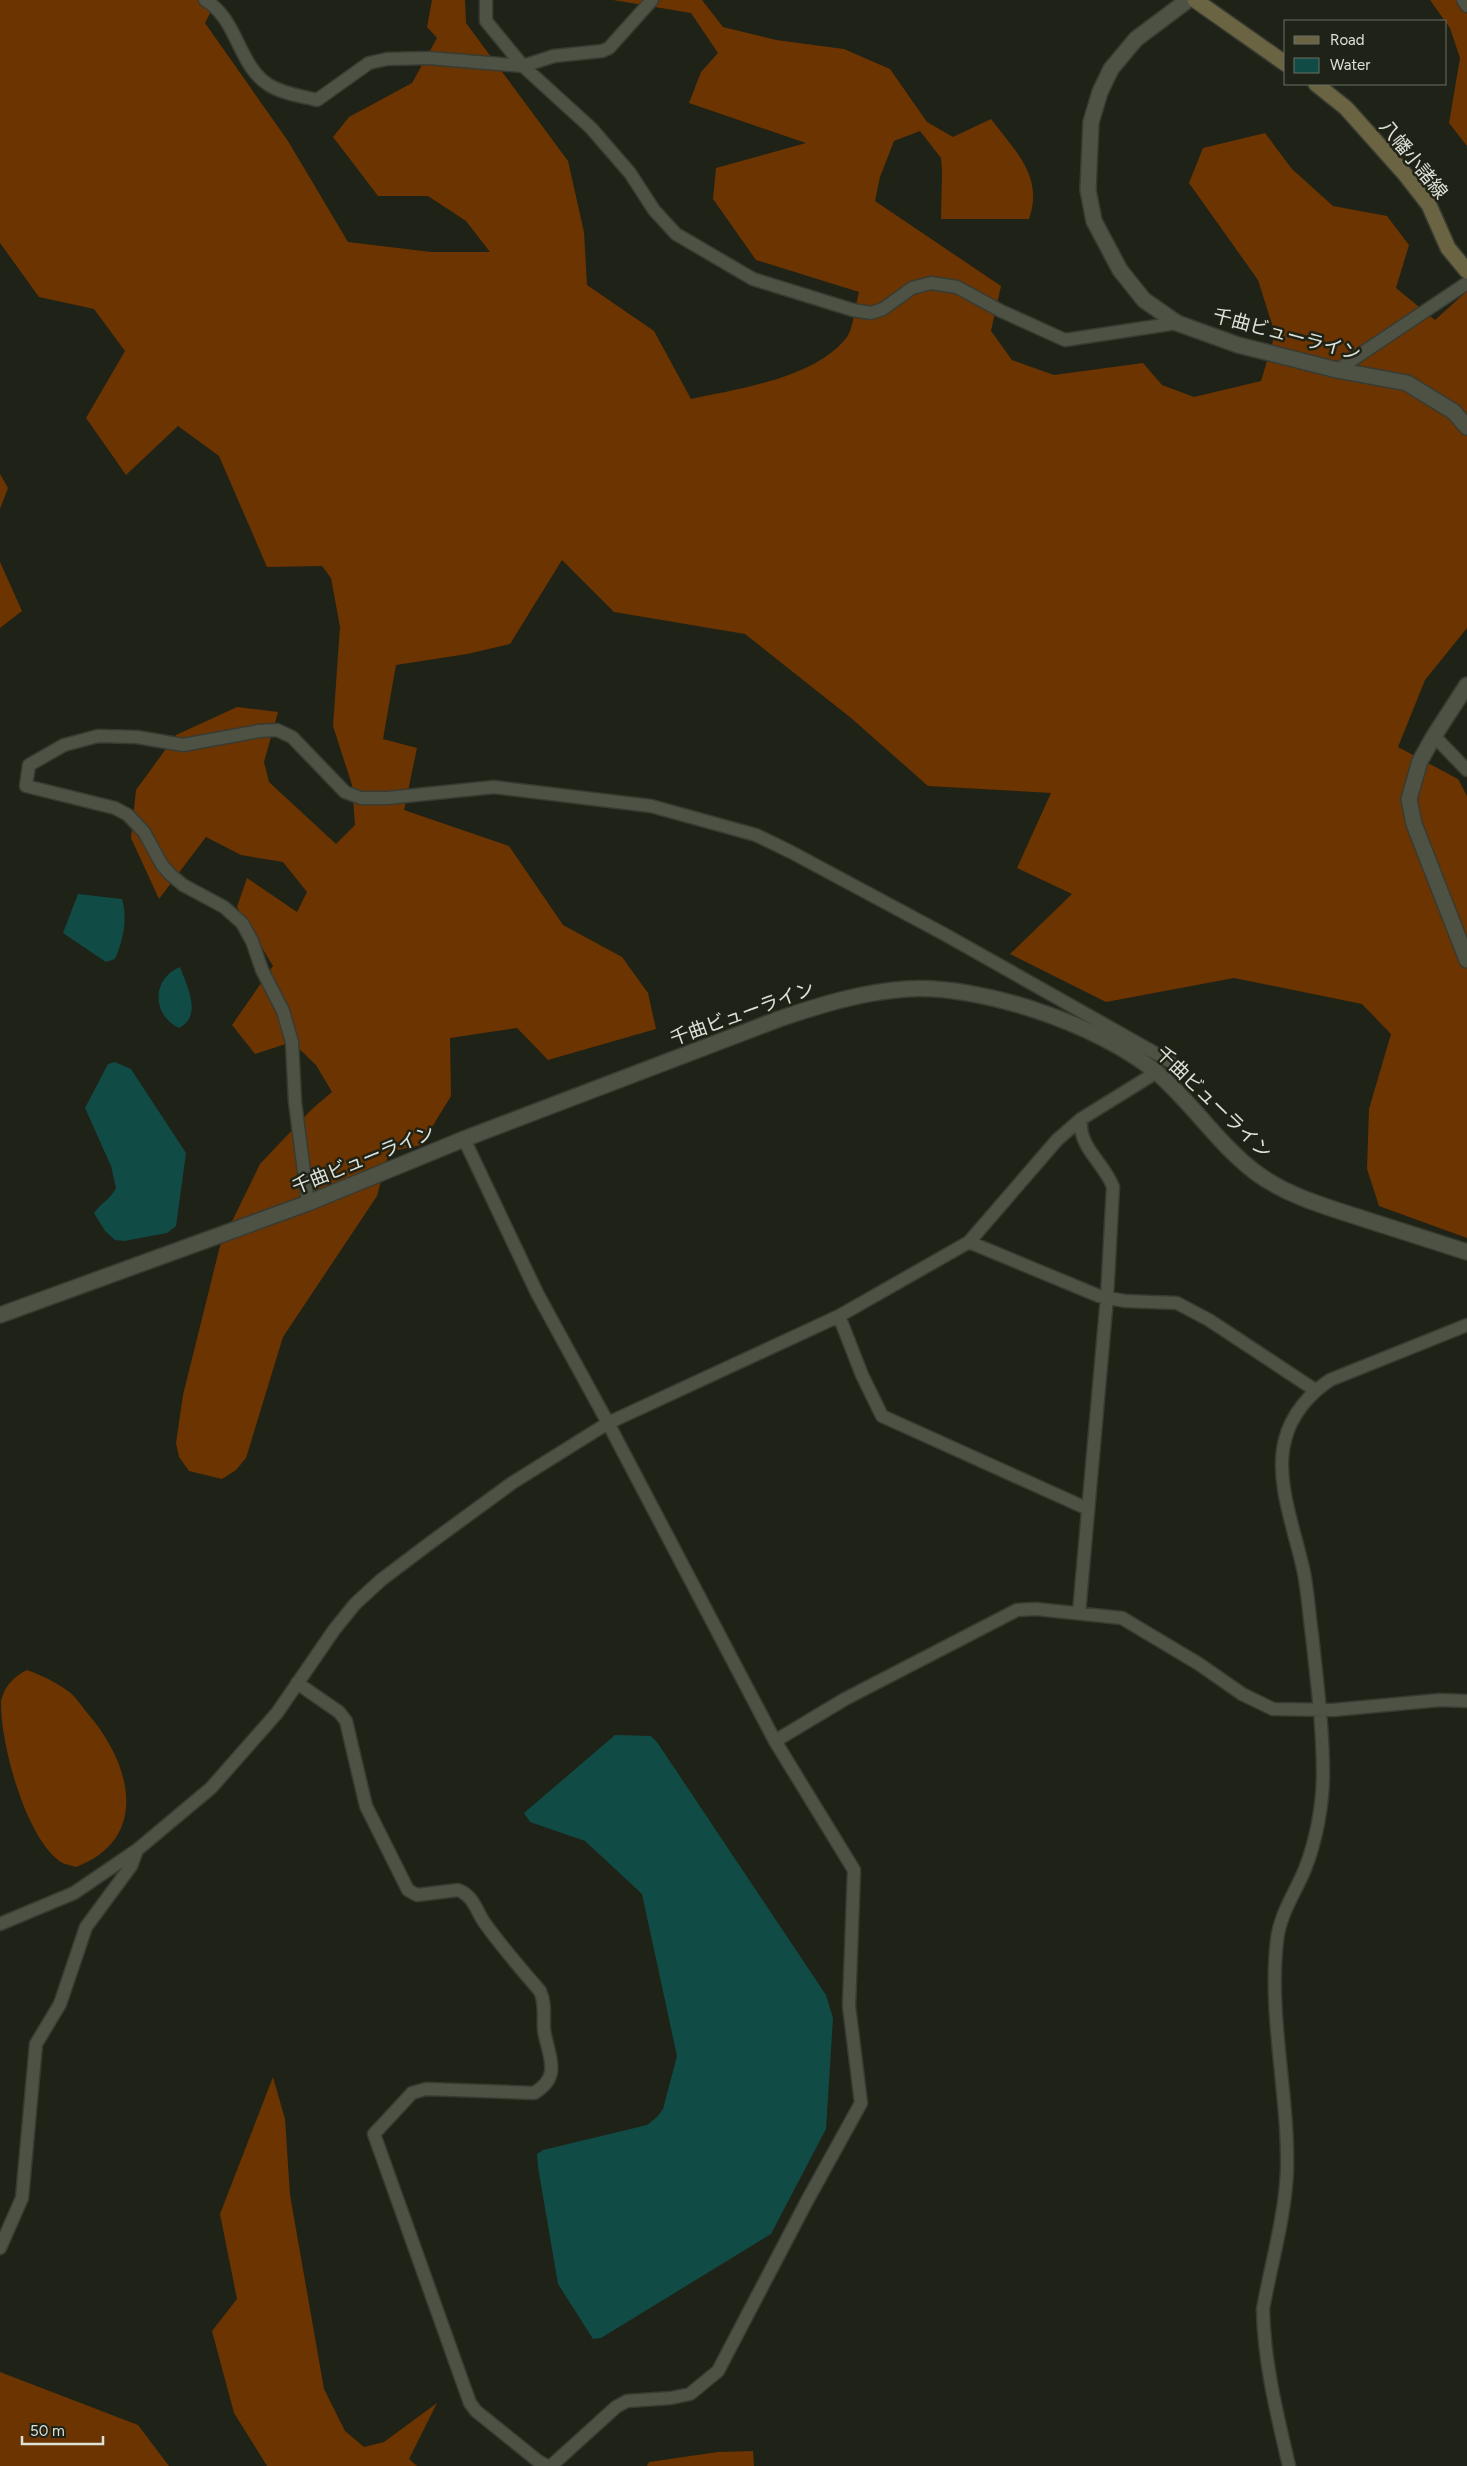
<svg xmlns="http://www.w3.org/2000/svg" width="1467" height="2466" font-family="Figtree,'Noto Sans JP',sans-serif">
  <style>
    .forest { fill: #6c3400 }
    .water { fill: #114b45 }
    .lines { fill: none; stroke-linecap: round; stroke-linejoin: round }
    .minor-casing { stroke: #383b32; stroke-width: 15 }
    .tertiary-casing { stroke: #383b32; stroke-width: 18 }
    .secondary-casing { stroke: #383b32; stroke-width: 18 }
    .minor { stroke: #4e5244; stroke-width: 12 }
    .tertiary { stroke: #4e5244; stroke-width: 15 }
    .secondary { stroke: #6b6442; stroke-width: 15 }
    .labels { text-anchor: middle; stroke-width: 5; stroke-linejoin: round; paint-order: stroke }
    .street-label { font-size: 19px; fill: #dee1d8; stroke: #1f2216 }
  </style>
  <rect width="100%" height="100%" fill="#1f2216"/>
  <path class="forest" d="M0 0H217L205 23 288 141 348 242 431 252H490L466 221 428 196H378L333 137 349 117 412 83 437 38 427 27 432 0H465L466 23 568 161 584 232 587 285 654 331 691 399C738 389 816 378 847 337 853 329 856 303 859 292L756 260 713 199 716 168 806 143 689 103 701 72 718 53 691 13 613 0H702L723 27 776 40 844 49 890 69 927 122 953 137 991 119C1015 151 1044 176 1029 219H941L942 171 941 158 920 131 894 141 880 177 875 201 1001 286 991 331 1012 360 1054 375 1143 363 1162 385 1194 397 1261 381 1275 334 1258 280 1189 183 1203 148 1265 133 1292 169 1333 206 1387 216 1409 245 1396 288 1435 320 1467 291V628L1425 680 1398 747 1458 779 1467 796V1238L1379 1206 1367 1169 1369 1109 1391 1034 1362 1004 1234 978 1106 1002 1010 954 1072 894 1017 868 1051 793 928 786 851 718 745 634 614 612 562 560 510 644 467 654 396 665 383 739 417 748 404 810 509 846 563 925 622 957 648 993 656 1029 548 1060 517 1028 450 1038 451 1096 421 1145 389 1152 377 1196 283 1337 246 1458 236 1470 222 1479 189 1471 179 1457 176 1443 183 1395 220 1246 260 1164 312 1109 332 1092 316 1065 292 1042 255 1054 232 1025 273 966 237 907 247 878 297 912 307 892 283 862 241 855 206 837 159 899 131 838 136 790 176 735 237 707 278 712 264 762 269 782 336 844 355 825 352 785 333 726 340 627 331 578 322 566 267 567 219 456 178 426 126 475 86 418 125 351 94 309 39 297 0 243Z
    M1430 0H1467V146L1449 123 1460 58 1450 28Z
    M0 474 8 488 0 509Z
    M0 562 22 611 0 628Z
    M27 1670C41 1675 56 1682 68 1691 75 1696 82 1706 88 1714 130 1762 152 1838 76 1867 70 1865 62 1864 58 1860 25 1834 0 1743 1 1701 4 1687 14 1676 27 1670Z
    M273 2077 285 2119 290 2195 324 2389 345 2431 364 2447 384 2442 437 2403 409 2459 417 2466H267L234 2413 212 2331 237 2299 220 2214Z
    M0 2372 138 2425 169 2466H0Z
    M753 2451 754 2466H647L649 2462 718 2452Z"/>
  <path class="water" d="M78 894 122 899C128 919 123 941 115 959L106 962 63 933Z
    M180 967C187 986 203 1016 179 1028 152 1015 151 979 180 967Z
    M115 1062 131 1069 186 1153 176 1226 167 1233 124 1241 115 1240 105 1231 94 1213C101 1203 110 1200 116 1188L111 1166 85 1108 108 1064Z
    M615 1735 651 1736 657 1742 826 1995 833 2018 826 2129 771 2234 601 2338 593 2339 558 2284 538 2167 537 2154 543 2150 647 2125 657 2117 663 2109 677 2056 642 1894 585 1841 530 1822 524 1813Z"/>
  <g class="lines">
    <defs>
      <path id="minor" d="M205 0C238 19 238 66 269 85 283 94 302 96 317 100L369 63 387 59 429 58 523 66 554 56 602 51 609 48 652 0
        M486 0V21L523 66 591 128 630 173 654 210 676 234 753 279 853 310 871 313 883 309 912 288 931 283 957 287 1001 311 1065 340 1177 323
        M1463 0 1467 6
        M1337 370 1467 283
        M1434 736 1467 770
        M308 1203 295 1102 292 1042 283 1011 262 970 252 941 242 923 224 907 183 885 171 875 162 865 144 832 128 815 115 808 26 786 29 765 64 745 98 736 137 737 183 745 259 731 277 730 292 737 345 792 361 798H387L494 787 651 806 756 835 791 852 944 934 1171 1062
        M969 1242 1099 1296 1125 1301 1177 1303 1209 1320 1315 1390
        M839 1316 862 1375 882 1416 1088 1509
        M1079 1613 1107 1297 1113 1187C1104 1162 1078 1148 1081 1119
        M297 1683 339 1712 346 1721 366 1806 408 1890 417 1895 458 1890C473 1895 476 1910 484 1922 501 1946 521 1969 540 1991 546 2004 543 2016 544 2030 548 2056 563 2076 534 2093L426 2089 412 2093 374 2134 470 2403 476 2411 538 2461 547 2466 552 2465 616 2407 627 2401 671 2398 690 2394 718 2371 808 2199 861 2103 849 2006 854 1870 775 1741 608 1423 537 1293 464 1139
        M775 1741 845 1699 1017 1610 1036 1609 1122 1618 1199 1664 1242 1694 1273 1709 1333 1710 1440 1700 1467 1701
        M0 1924 74 1893 137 1850 211 1788 277 1713 334 1630 355 1604 381 1580 430 1543 512 1483 608 1423 839 1316 969 1242 1057 1140 1081 1119 1157 1072
        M0 2248 22 2198 36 2044 60 2004 86 1927 131 1866 137 1850
        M1289 2466C1277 2414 1264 2363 1263 2309 1271 2264 1285 2217 1287 2171 1289 2095 1268 2017 1277 1940 1280 1914 1295 1893 1305 1869 1316 1841 1323 1805 1323 1774 1323 1728 1317 1681 1312 1635 1309 1614 1308 1593 1304 1573 1296 1533 1274 1481 1285 1440 1291 1415 1309 1394 1330 1380L1467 1325"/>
      <path id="tertiary" d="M1188 0 1136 39 1111 69 1100 92 1091 122 1088 190 1094 221 1120 270 1144 300 1177 323 1238 345 1337 370 1407 383 1454 412 1467 427
        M1467 685 1434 736 1420 761 1409 799 1414 824 1467 960
        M0 1315 308 1203 464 1139 779 1019C820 1005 862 992 906 989 980 984 1097 1024 1155 1071 1191 1101 1217 1143 1255 1172 1287 1196 1327 1207 1364 1219 1399 1230 1433 1241 1467 1252"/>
      <path id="secondary" d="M1195 0 1286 64
        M1316 84 1346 108 1404 173 1429 205 1448 248 1467 271"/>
    </defs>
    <use href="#minor" class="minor-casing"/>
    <use href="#tertiary" class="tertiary-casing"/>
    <use href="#secondary" class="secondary-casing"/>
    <use href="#minor" class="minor"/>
    <use href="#tertiary" class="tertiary"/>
    <use href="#secondary" class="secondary"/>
  </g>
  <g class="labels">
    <g class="street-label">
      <text transform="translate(1414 159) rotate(51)" y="7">八幡小諸線</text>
      <text transform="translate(1287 334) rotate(15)" y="7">千曲ビューライン</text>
      <text transform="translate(742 1013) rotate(-20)" y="7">千曲ビューライン</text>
      <text transform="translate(1214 1102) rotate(44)" y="7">千曲ビューライン</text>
      <text transform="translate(363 1159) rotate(-22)" y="7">千曲ビューライン</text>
    </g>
  </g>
  <rect x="1284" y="20" width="162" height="65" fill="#1f2216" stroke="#6b6e64"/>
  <rect x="1294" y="36" width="25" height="8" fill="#6b6442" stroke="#6b6e64"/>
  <text x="1330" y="45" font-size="15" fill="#dee1d8">Road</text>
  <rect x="1294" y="58" width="25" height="15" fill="#114b45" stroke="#6b6e64"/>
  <text x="1330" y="70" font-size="15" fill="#dee1d8">Water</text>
  <path d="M22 2436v8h81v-8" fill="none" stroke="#dee1d8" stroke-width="2.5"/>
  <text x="30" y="2436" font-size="15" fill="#dee1d8" stroke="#1f2216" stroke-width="4" paint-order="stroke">50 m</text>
</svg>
